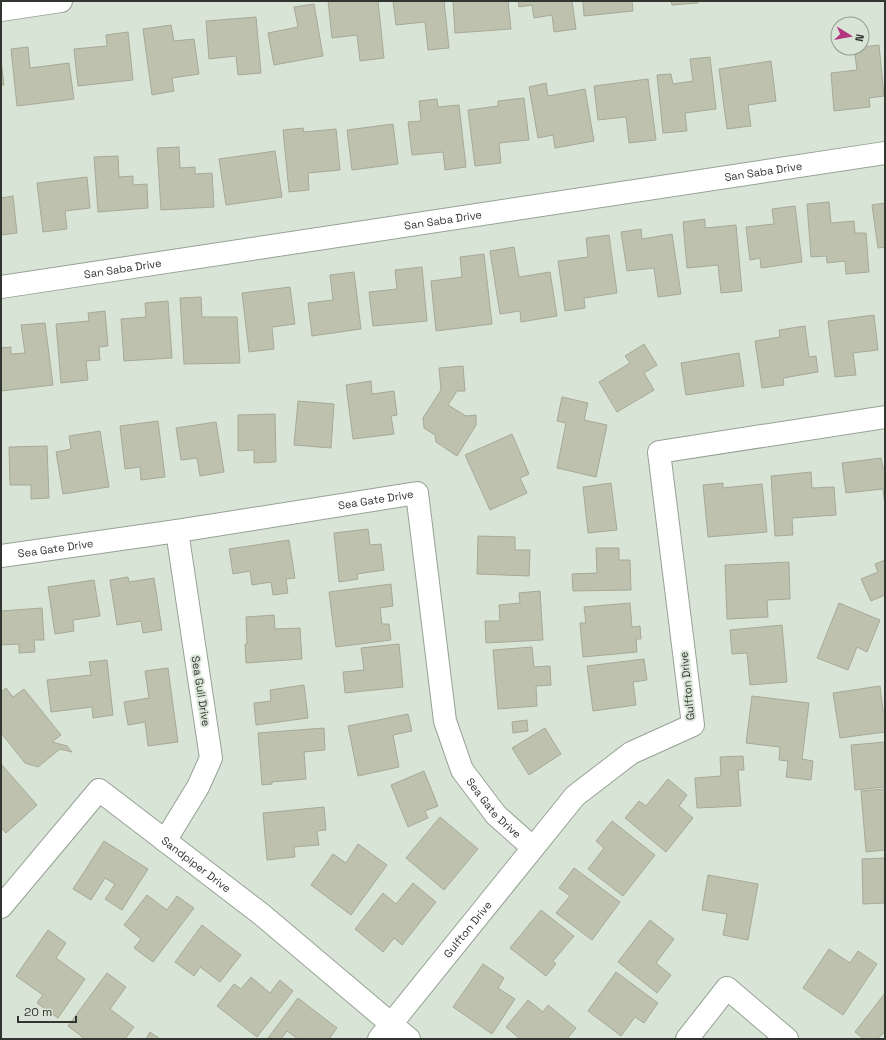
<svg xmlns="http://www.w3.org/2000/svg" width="886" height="1040" font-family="'Space Grotesk',sans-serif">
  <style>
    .building { fill: #bfc1af; stroke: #a7a998 }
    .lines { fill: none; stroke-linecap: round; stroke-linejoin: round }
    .minor-casing { stroke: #96a295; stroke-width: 24 }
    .minor { stroke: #fff; stroke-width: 22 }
    .labels { text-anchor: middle; stroke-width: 4; stroke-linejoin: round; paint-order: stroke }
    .street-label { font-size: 11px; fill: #313630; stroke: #d8e5d6 }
  </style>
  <rect width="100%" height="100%" fill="#d8e5d6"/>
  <path class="building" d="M328 1H378L384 58 360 61 357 35 332 38Z
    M393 1H444L449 48 428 50 425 22 396 25Z
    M453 1H508L511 29 455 33Z
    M518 1H572L576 29 554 32 552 15 534 18 532 5 519 7Z
    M583 1H632L633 11 584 16Z
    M671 1H698V3L672 5Z
    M314 4 323 56 274 65 268 33 298 27 294 7Z
    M256 17 261 73 238 75 236 56 209 59 206 21Z
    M171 25 174 41 194 39 199 74 172 78 174 91 152 95 143 29Z
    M128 32 133 80 78 86 74 49 107 46 106 35Z
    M879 45 884 96 869 98 870 107 834 111 831 73 857 70 854 48Z
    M28 47 30 68 69 63 74 99 17 106 11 49Z
    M710 57 716 109 685 113 687 131 663 133 657 75 671 74 673 84 693 81 690 59Z
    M1 61 4 85H1Z
    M771 61 776 101 748 105 751 126 727 129 719 69Z
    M648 79 656 140 629 143 626 117 598 120 594 86Z
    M546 83 548 96 585 89 594 141 555 148 553 135 538 138 529 87Z
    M524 98 529 140 499 143 501 163 475 166 468 110 498 106V101Z
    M437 99 438 107 459 105 466 167 445 170 443 152 412 155 408 122 421 121 419 101Z
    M393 124 398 164 352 170 347 130Z
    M303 128 304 132 336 129 340 170 308 173 309 190 289 192 283 130Z
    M179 147 180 168 195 167V174L212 173 214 207 161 210 157 148Z
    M275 151 282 197 226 205 219 159Z
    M118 156 119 177 133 176V185L147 184 148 208 98 212 94 157Z
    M87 177 90 208 65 211 67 229 43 232 37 183Z
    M13 196 17 233 1 235V198Z
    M829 202 831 223 854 221 855 233H866L869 272 846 274 845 261 827 263 826 256 811 257 807 204Z
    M885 203V247L878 248 872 205Z
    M795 206 802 262 761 268 760 258 750 260 746 227 774 224 772 209Z
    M705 219V228L736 225 742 291 721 293 718 265 687 268 683 222Z
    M641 229 642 239 672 234 681 294 658 297 654 268 627 271 621 232Z
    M609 235 617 293 584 298 585 308 565 311 558 261 588 257 586 238Z
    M514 247 519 277 550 272 557 316 521 322 520 311 500 314 490 251Z
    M484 254 492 324 436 331 431 281 462 277 460 257Z
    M422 267 427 321 373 326 369 292 397 289 395 270Z
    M354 272 361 329 312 336 308 303 333 300 330 275Z
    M290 287 295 324 272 327 274 349 249 352 242 293Z
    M201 297 202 317H237L240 363 184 364 180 298Z
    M168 301 172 358 124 361 121 319 146 317 145 303Z
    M105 311 108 346 99 347 100 360 86 361 88 380 61 383 56 324 89 321 88 313Z
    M874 315 878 350 853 353 856 375 835 377 828 321Z
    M45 323 53 385 1 391V348L11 347V354L25 353 21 325Z
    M805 326 809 357 816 356 818 372 783 378 784 385 762 388 755 341 780 337 779 330Z
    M644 344 657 365 644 373 654 390 617 412 599 382 630 363 625 356Z
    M739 353 744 386 686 395 681 363Z
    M463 366 465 391H457L448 405 466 416 476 415V425L457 456 436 442 435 435 424 428 423 418 441 390 439 368Z
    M371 381 372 394 394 391 397 415 391 416 394 434 353 439 346 385Z
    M562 397 588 403 584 420 607 425 596 477 557 468 566 423 557 421Z
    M298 401 334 404 331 448 294 445Z
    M275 414 276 462 254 463V450L238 451V415Z
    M158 421 165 477 141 480 140 467 125 469 120 426Z
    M216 422 224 472 200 476 197 458 181 460 176 428Z
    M100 431 109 487 63 494 56 452 71 449 69 436Z
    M512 434 529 474 520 478 527 493 490 510 465 455Z
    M47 446 49 498 31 499V485H10L9 447Z
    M881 458 883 468H885V506L883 489 846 493 842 463Z
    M811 472 812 488 834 487 836 515 792 518 793 535 775 536 771 476Z
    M611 483 617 530 588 533 583 487Z
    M723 483V488L762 484 767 532 708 537 703 485Z
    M368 529 370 545 381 544 384 570 357 574 358 579 339 582 334 533Z
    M478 536 515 537V550H530L529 576 477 574Z
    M289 540 295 578 286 579 288 593 273 595 271 582 252 585 250 571 233 574 229 549Z
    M596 548H619V560H630L631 590 573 591 572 574 597 573Z
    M885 560V595L871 601 861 579 878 572 875 564Z
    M789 562 790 599 767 600 768 617 727 619 725 565Z
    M128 577 129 582 154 578 162 630 143 633 141 621 117 625 110 580Z
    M94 580 100 616 73 620 74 631 55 634 48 587Z
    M391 584 393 606 380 608 382 624H389L391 640 336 647 329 592Z
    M540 591 543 640 486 643 485 621H500L499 605 520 603 519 593Z
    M630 603 632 627 640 626 641 639H636L637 652 583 657 580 623H586L584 607Z
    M839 603 880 620 867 652 857 647 848 670 817 658Z
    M42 608 44 640H34L35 652 19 653V644L1 645V611Z
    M274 615 275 629 300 628 302 659 246 663 245 644H247L246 617Z
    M782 625 787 682 750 685 747 653 732 654 730 630Z
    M399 644 403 687 345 693 343 672 364 670 361 648Z
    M532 647 534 667 550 666 551 685 536 686 537 706 498 709 493 650Z
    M644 659 647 680 633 682 636 705 593 711 587 666Z
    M107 660 113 715 93 718 92 707 51 712 47 680 91 675 89 662Z
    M168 668 178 742 148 746 145 722 128 725 124 702 149 698 145 671Z
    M304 685 308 718 256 725 254 703 271 701 270 690Z
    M880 686 883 711 885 710V732L840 738 833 693Z
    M6 688 13 697 24 689 61 735 52 742 67 746 72 752 60 749 38 767 25 763 1 733V692Z
    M752 696 809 703 802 759 813 761 811 780 786 777 788 761 779 760 780 747 746 743Z
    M408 714 412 731 393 735 399 767 358 776 348 726Z
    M527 720 528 731 513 733 512 722Z
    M324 728 325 750 304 752 306 779 272 782V784L262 785 258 733Z
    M545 728 561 754 529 775 512 748Z
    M885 742V787L855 790 851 745Z
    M743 756 744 770H738L741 806 697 808 695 778 721 776 720 757Z
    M1 764 37 805 6 833 1 828Z
    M424 771 438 806 425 811 428 818 408 827 391 785Z
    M668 779 687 795 679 806 693 818 666 852 625 818 639 801 646 806Z
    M885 789V850L866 852 861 791Z
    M324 807 326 830 317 831 319 845 294 847 295 857 267 860 263 813Z
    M440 817 478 849 444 890 406 858Z
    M612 821 655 855 623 896 588 869 604 848 596 841Z
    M104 841 148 869 122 910 105 899 115 884 105 878 91 900 73 889Z
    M358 844 387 865 351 915 311 885 333 854 346 863Z
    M885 858 884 903 863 904 862 859Z
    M574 868 620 902 592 940 556 913 570 896 559 888Z
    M708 875 758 884 748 940 723 935 727 914 702 910Z
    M413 883 436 902 402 945 394 938 383 952 355 929 383 893 396 904Z
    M147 895 167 910 177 896 194 908 153 962 134 948 141 939 124 925Z
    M541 910 574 936 553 961 556 964 546 976 510 948Z
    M650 920 674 939 656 963 671 975 657 993 618 962Z
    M202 925 241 955 220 982 200 967 194 976 175 962Z
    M48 930 66 943 56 958 85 979 58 1018 37 1003 43 995 16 976Z
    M829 949 850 963 858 951 877 964 843 1015 803 988Z
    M483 964 504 978 498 988 515 999 492 1034 453 1007Z
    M616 972 658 1003 644 1023 635 1017 621 1036 588 1011Z
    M107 973 126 987 110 1009 134 1027 125 1039H85L68 1026Z
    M251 977 270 993 280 980 293 991 257 1037 217 1006 234 984 241 989Z
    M885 993V1035L883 1033 878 1039H864L855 1032Z
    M298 998 337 1028 329 1039H298L287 1031 281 1039 268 1038Z
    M528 1000 543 1012 548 1005 576 1028 567 1039H520L506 1027Z
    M150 1032 160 1039H146Z"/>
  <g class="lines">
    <defs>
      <g id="minor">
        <path d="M1 10 61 1"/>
        <path id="s1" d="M1 287 885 153"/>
        <path id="s2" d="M1 556 177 531 417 493 445 721 462 770 496 815 532 847"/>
        <path d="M165 841 198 787 211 758 177 531"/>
        <path id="s3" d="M1 907 99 790 261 914 409 1039"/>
        <path id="s4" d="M379 1039 575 796 631 753 693 725 659 452 885 417"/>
        <path d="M687 1039 727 988 787 1039"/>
      </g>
    </defs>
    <use href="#minor" class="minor-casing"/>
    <use href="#minor" class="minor"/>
  </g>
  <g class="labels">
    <g class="street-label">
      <text dy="4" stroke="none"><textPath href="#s1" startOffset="771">San Saba Drive</textPath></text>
      <text dy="4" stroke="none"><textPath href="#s1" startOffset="447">San Saba Drive</textPath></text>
      <text dy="4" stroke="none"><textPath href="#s1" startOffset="123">San Saba Drive</textPath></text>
      <text dy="4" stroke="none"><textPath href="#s2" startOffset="379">Sea Gate Drive</textPath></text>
      <text dy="4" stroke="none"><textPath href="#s2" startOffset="55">Sea Gate Drive</textPath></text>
      <text transform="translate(687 686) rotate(-96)" y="4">Gulfton Drive</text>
      <text transform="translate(201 691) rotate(81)" y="4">Sea Gull Drive</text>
      <text dy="4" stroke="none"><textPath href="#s2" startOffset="752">Sea Gate Drive</textPath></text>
      <text dy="4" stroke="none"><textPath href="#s3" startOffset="275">Sandpiper Drive</textPath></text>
      <text dy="4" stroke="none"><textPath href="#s4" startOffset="141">Gulfton Drive</textPath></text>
    </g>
  </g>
  <rect width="886" height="1040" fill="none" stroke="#313630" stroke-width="4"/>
  <g transform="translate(850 36) rotate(101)"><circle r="19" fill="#d8e5d6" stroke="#959f94"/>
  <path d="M0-3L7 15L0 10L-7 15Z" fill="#b33582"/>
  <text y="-6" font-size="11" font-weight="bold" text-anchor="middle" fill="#313630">N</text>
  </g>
  <path d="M18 1016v6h58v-6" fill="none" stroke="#313630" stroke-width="2"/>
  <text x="24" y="1016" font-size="12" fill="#313630" stroke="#d8e5d6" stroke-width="3" paint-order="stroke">20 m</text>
</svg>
